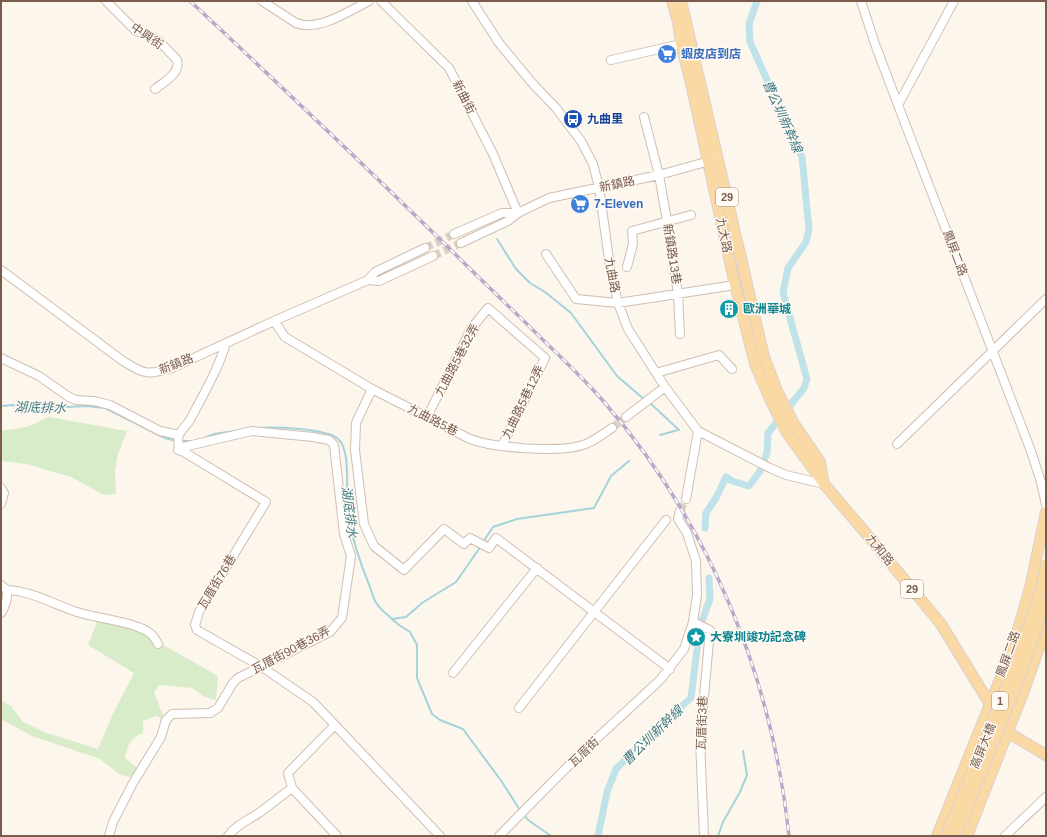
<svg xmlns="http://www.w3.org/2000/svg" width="1047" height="837" font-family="Arial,'Noto Sans TC',sans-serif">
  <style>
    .green { fill: #d8ecc9 }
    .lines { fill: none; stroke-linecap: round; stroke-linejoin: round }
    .stream { stroke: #a5d3da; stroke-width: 2 }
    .canal { stroke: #bfe3e8; stroke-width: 7 }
    .minor-tunnel { stroke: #dcd0c4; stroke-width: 8; stroke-dasharray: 8 4; stroke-linecap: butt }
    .minor-casing { stroke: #d1beb0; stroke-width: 10 }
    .major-casing { stroke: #dad1cd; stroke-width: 12 }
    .minor { stroke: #fff; stroke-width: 8 }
    .major { stroke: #fbd9a5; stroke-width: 10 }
    .rail-casing { stroke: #b9a8c9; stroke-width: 3.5 }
    .rail { stroke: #fffaf3; stroke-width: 2; stroke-dasharray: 6; stroke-linecap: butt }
    .major-bridge-casing { stroke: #dad1cd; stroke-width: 12; stroke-linecap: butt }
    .major-bridge { stroke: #fbd9a5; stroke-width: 10 }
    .labels { text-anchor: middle; stroke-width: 3; stroke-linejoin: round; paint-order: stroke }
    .shield { fill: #fffaf3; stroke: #a28b7f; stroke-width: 1 }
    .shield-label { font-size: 11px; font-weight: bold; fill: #7a5c4d }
    .street-label { font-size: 12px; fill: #7a5c4d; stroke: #fffaf3 }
    .shop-label { font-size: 12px; font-weight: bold; fill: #366cbe; stroke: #fffaf3; text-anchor: start }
    .transit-label { font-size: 12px; font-weight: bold; fill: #164399; stroke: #fffaf3; text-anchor: start }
    .culture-label { font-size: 12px; font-weight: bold; fill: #0d838f; stroke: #fffaf3; text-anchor: start }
    .water-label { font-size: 13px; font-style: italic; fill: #437c86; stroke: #fffaf3 }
  </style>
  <rect width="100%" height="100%" fill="#fdf6ec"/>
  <path class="green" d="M49 417 127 431 118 454 115 470 116 494 104 495 71 477 26 464 1 461V431L27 427Z
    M98 619 123 622 218 676 216 700 205 697 192 688 159 685 154 693 165 720 156 716 143 721V733C131 737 127 746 125 758L139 769 130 777 119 774 100 759 32 736 1 719V700L11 706 23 722 47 733 98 749 112 716 134 673 88 645Z"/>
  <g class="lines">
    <path class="stream" d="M497 239 516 269 530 283 545 292 571 313 617 376 645 400
      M649 402 679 430
      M1 406 14 405 47 408 87 406 105 408 165 438 176 441
      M257 428C274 427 326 428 338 439 352 450 345 496 348 513 352 539 360 563 370 587 372 592 373 599 377 604 380 609 387 614 392 619L406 617 422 603 456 582 481 546
      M660 435 678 430
      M204 438 214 434 241 430
      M180 441H194
      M483 542 493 527 517 519 594 508 611 476 629 461
      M392 619 399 625 410 632 417 645V678L432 714 440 720 463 729 502 782 521 812
      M524 815 528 820 551 836
      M718 836 723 822 740 792 747 775 743 751"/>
    <path class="canal" d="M705 528 706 513 716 498 726 477 732 481 749 486 760 471 767 453 768 433 804 388 807 379 783 293 788 268 806 242 809 229 802 157 750 42 749 24 757 1
      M702 621 710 599 709 578
      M598 836 607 792 616 769 646 738 691 698 699 633"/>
    <path class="minor-tunnel" d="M425 248 454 234
      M433 256 461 243
      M612 428 626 417
      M680 511 686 499"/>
    <defs>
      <path id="minor" d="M106 1 136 31 151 36 159 41 177 60C181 73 164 82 155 89
        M262 1 296 23C318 32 349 11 369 1
        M381 1 449 68 493 154 518 213
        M472 1 499 43 533 84 556 108 581 141 593 164 599 187 610 267 618 303 628 329 665 387 698 431 770 468 786 475 824 484
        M861 1 875 44 898 105 1031 451 1041 482 1046 505
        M611 60 681 44
        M898 105 954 1
        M644 117 659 175 667 221 678 294 680 334
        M454 234 502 213H518
        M461 243 508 221 518 213 549 198 659 175 713 160
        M546 254 576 299 618 303 735 285
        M627 267 633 244 632 231 691 215
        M1 270 123 361C145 375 148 375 172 368L274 321 368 280 375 272 425 248
        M368 280 379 281 433 256
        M274 321 285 337 372 389 470 439C494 448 558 453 583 445 593 442 603 434 612 428
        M226 343C218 370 203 395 190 420 187 425 181 430 179 435 177 440 180 445 178 450L184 452 266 502 199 612 195 625 197 630 262 667 313 702 335 725
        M1 358 39 376 69 397 76 400 94 401 110 405 160 431 179 435
        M656 373 719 355 732 369
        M372 389 356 423 355 450 364 524 374 546 404 570 444 529 464 544 470 538 489 548 496 538 670 669
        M427 417 471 329 488 308 545 358 502 446
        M626 417 665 387
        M897 444 1046 299
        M1 488 4 493 1 504
        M686 499 698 431
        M1 585 7 590C8 599 6 605 1 613
        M7 590C32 591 53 604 77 612 99 619 123 620 143 629 151 633 154 636 158 644
        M693 622 710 630 700 741 704 836
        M453 673 537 568
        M519 708 666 520
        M109 836 113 822 133 783 161 737 166 720 172 714 210 713 218 708 233 683 238 678 330 632 342 618 351 556 344 534 334 445 329 440 313 437 252 431 179 448
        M228 836C236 825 248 820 259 813 270 805 281 796 292 788
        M337 836 292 788 288 773 335 725 440 836
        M499 836 581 753 660 680 684 649 693 622 697 595 696 561 687 533 678 519 680 511
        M1005 836 1046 797"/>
      <path id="major" d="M672 1 678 22 681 44 690 79 735 285 755 364 769 397 787 433 824 484 864 531 941 624 1007 732 1046 755
        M681 1 764 357 777 391 794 424 820 462 823 480
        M937 836 1013 647 1030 588 1046 512
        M967 836 1023 693 1046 628"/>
    </defs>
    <use href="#minor" class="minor-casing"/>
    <use href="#major" class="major-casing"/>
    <use href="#minor" class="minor"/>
    <use href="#major" class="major"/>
    <defs>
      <path id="rail" d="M190 1C278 83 365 166 451 250 481 280 512 309 542 339 564 360 586 381 605 403 710 525 772 677 789 836"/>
    </defs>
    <use href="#rail" class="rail-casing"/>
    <use href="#rail" class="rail"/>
    <defs>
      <path id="major-bridge" d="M946 836 1018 658 1042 585 1046 564
        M956 836 1025 663 1046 600"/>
    </defs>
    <use href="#major-bridge" class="major-bridge-casing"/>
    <use href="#major-bridge" class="major-bridge"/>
  </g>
  <defs>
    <symbol id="supermarket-disc" viewBox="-11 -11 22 22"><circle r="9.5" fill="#3f7fe0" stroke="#fffaf3"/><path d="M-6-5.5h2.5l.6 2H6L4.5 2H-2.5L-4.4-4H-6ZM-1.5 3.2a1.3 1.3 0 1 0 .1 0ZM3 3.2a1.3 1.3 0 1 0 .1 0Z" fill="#fff"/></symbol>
    <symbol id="bus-disc" viewBox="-11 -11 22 22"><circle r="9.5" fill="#1a4fb4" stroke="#fffaf3"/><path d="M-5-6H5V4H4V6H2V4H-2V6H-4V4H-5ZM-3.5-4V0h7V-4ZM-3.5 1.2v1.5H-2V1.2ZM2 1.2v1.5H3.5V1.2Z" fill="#fff"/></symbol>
    <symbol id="building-disc" viewBox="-11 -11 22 22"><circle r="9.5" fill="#0f9aa8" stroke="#fffaf3"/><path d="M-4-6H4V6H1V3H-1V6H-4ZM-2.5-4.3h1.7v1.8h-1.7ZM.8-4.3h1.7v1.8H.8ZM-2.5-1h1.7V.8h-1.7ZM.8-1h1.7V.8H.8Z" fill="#fff"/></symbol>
    <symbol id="sight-disc" viewBox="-11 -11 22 22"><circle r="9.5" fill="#0f9aa8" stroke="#fffaf3"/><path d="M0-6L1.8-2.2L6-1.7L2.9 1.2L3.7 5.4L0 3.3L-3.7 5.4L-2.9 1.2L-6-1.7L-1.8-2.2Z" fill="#fff"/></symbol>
  </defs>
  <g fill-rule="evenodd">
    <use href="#supermarket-disc" x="656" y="43" width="22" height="22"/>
    <use href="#bus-disc" x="562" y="108" width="22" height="22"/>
    <use href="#supermarket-disc" x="569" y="193" width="22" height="22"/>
    <use href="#building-disc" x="718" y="298" width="22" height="22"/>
    <use href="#sight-disc" x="685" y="626" width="22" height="22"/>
  </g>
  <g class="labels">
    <g class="shield">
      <rect x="716" y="188" width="22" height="18" rx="3"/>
      <rect x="901" y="580" width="22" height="18" rx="3"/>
      <rect x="992" y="692" width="16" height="18" rx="3"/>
    </g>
    <g class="shield-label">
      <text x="727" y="201">29</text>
      <text x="912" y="593">29</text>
      <text x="1000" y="705">1</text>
    </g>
    <g class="street-label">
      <text transform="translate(147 36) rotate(34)" y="4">中興街</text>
      <text transform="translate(464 97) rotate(63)" y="4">新曲街</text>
      <text transform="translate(617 184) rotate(-12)" y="4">新鎮路</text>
      <text transform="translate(724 235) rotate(78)" y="4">九大路</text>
      <text transform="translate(955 253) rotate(69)" y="4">鳳屏二路</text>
      <text transform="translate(672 254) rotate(81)" y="4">新鎮路13巷</text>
      <text transform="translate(612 275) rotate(79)" y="4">九曲路</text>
      <text transform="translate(457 360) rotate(-62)" y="4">九曲路5巷32弄</text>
      <text transform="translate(176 364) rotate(-21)" y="4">新鎮路</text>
      <text transform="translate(523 402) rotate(-64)" y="4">九曲路5巷12弄</text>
      <text transform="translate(433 420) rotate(27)" y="4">九曲路5巷</text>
      <text transform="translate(880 550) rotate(51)" y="4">九和路</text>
      <text transform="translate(217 582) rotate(-59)" y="4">瓦厝街76巷</text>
      <text transform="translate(291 650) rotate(-28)" y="4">瓦厝街90巷36弄</text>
      <text transform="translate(1008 654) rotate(-70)" y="4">鳳屏二路</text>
      <text transform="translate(702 723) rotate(-88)" y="4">瓦厝街3巷</text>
      <text transform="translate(983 746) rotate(-68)" y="4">高屏大橋</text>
      <text transform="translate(584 752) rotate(-44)" y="4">瓦厝街</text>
    </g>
    <g class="shop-label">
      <text x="681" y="58">蝦皮店到店</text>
      <text x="594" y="208">7-Eleven</text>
    </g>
    <g class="transit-label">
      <text x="587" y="123">九曲里</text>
    </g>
    <g class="culture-label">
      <text x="743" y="313">歐洲華城</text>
      <text x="710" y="641">大寮圳竣功記念碑</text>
    </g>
    <g class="water-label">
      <text transform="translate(783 116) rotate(66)" y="5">曹公圳新幹線</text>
      <text transform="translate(40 407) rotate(1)" y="5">湖底排水</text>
      <text transform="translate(350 512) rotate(83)" y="5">湖底排水</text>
      <text transform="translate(652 735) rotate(-44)" y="5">曹公圳新幹線</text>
    </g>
  </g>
  <rect width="1047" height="837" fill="none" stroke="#7a5c4d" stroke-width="4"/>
</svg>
